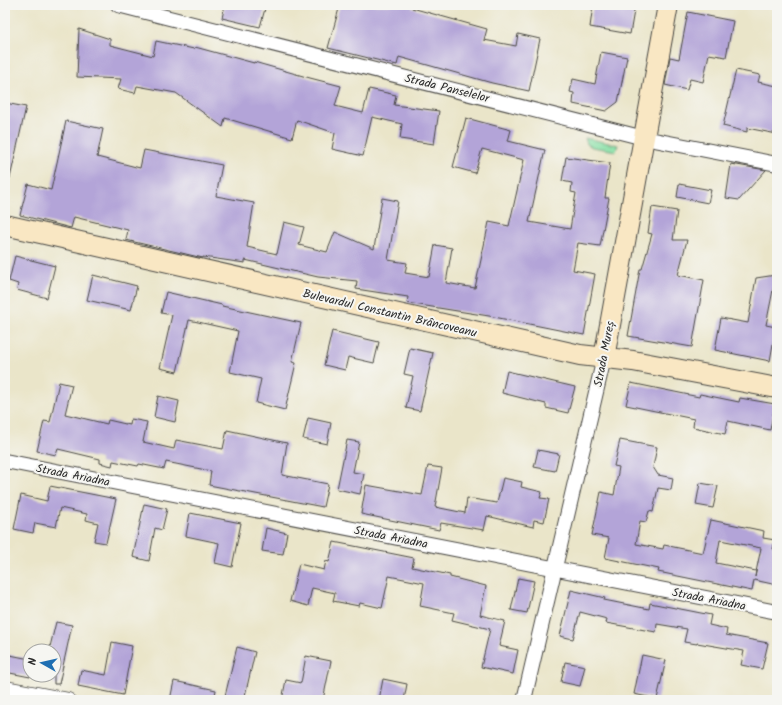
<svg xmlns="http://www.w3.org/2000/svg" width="782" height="705" font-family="Kalam,sans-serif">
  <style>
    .green { fill: #86dfa4; stroke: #588568 }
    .building { fill: #b3a4d8; fill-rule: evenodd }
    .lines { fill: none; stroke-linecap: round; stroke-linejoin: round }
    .street-casing { stroke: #484743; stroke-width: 16 }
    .secondary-casing { stroke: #484743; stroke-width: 22 }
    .street { stroke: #fff; stroke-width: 14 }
    .secondary { stroke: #f9e7c3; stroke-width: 20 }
    .labels { text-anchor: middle; stroke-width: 4; stroke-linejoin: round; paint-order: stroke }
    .street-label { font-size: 12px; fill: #2b2b2b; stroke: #f6f6f2 }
  </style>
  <rect width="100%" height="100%" fill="#f6f6f2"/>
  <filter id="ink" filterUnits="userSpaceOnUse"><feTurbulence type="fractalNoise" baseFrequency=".025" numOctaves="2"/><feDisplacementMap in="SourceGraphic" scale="8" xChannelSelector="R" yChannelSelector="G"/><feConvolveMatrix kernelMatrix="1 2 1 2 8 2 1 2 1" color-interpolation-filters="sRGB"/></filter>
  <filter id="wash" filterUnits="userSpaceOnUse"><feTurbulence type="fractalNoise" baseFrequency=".012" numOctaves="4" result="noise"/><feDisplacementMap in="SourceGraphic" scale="16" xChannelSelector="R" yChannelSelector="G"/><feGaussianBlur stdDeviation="0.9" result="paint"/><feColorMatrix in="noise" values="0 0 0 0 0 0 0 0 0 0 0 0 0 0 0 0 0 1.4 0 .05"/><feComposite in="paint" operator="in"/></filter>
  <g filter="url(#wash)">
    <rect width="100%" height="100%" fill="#eae5c9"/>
    <path class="green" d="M585 138 618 145 616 151 592 147 587 144Z"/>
    <g id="blocks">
      <path class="building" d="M225 5H266L260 27 222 18Z
        M340 5H413L412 8 487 29 484 40 516 46 518 34 540 39 529 91 492 83 399 57 397 65 328 48Z
        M593 5H635L630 34 590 27Z
        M688 12 733 21 726 57 709 54 703 82 690 79 687 90 665 85 670 57 679 59Z
        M79 29 110 39V45L153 56 156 41 194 49 195 47 254 63V62L310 78 341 86 335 106 363 113 369 89 396 95 394 105 439 111 434 144 400 139 402 124 372 117 363 156 332 149 335 133 297 120 292 138 225 118 223 127 176 93 137 86 135 93 118 89 121 79 77 77Z
        M601 52 627 57 618 102 606 111 573 104 574 93 570 92 573 79 595 84Z
        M736 70 760 75 758 82 777 86V134L747 128V132L723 126Z
        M5 103 26 107 10 178 5 177Z
        M466 118 511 130 508 141 545 150 529 222 570 229 576 193 571 192 572 183 562 181 566 157 610 163 605 198H609L600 246 578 243 573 270 595 274 584 335 489 316 407 303 408 297 356 289 357 281 318 277 245 260V263L203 257V258L126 240 128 230 74 217 71 228 20 215 28 184 51 190 66 121 103 129 97 157 140 168 144 150 222 165 216 196 254 203 247 247 277 254 284 222 304 227 299 245 327 252 335 232 374 249 382 198 398 201 388 260 407 263 405 273 429 277 435 245 452 248 446 283 475 288 489 222 509 226 524 160 482 149 475 173 453 167Z
        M731 164 766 170 739 200 726 198Z
        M679 184 711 190 708 203 677 197Z
        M652 207 677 211 673 240H687L678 275 704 280 692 347 628 336 640 269H642L652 234 648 233Z
        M15 256 55 266 47 298 17 290 18 284 9 281Z
        M93 275 137 286 131 310 87 300Z
        M776 275 766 325 776 327 770 361 715 350 721 318 748 323 756 278Z
        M166 292 222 305V306L301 323 292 362 296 363 285 410 256 403 261 379 230 372 238 331 189 320 177 372 160 368 172 315 161 313Z
        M332 331 379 342 374 363 348 357 345 370 324 365Z
        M410 348 433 353 420 411 406 408 413 376 404 374Z
        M507 371 575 387 568 413 546 408V404L502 393Z
        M59 382 72 385 65 414 107 424 108 420 130 425 131 419 147 422 143 442 174 449 176 440 223 449 227 430 287 443 282 475 328 484 323 507 209 485 211 471 166 462 164 469 139 464 138 466 113 461 112 466 100 463V459L58 449 56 455 37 451 44 421 50 422Z
        M631 383 699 397 700 394 739 402 740 398 775 404 770 430 728 421 725 434 693 427 694 419 626 405Z
        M158 396 179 401 175 422 154 417Z
        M308 418 331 423 327 444 303 439Z
        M347 440 359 442 353 472 364 474 360 494 337 489Z
        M620 440 657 447 653 467 658 475 673 478 671 490 658 488 653 512 649 511 646 522 640 521 636 544 663 549 664 545 703 553 711 520 764 531 763 538 775 540 773 549 777 550V585L754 580 752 591 658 572 659 569 605 558 609 538 592 535 601 492 614 495 619 467 614 466ZM720 540 761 548 755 577 756 571 716 563Z
        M538 450 559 454 555 471 534 467Z
        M428 466 442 468 435 507 465 513 467 498 497 503 503 478 522 482 521 487 542 492 540 498 549 499 544 522 534 520 533 527 487 516 484 530 441 523 439 530 361 514 366 485 422 495Z
        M700 483 718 486 713 508 696 505Z
        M50 486 116 499 106 543 94 541 98 523 86 520 87 514 60 508 56 527 35 523 33 533 14 529 21 495 47 501Z
        M144 504 167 509 162 530 155 528 149 561 133 557Z
        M190 513 241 523 232 567 215 563 219 543 186 536Z
        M266 528 287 533 283 554 262 551Z
        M334 542 414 558 412 567 450 575V577L486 586 480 615 505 621 499 646 518 650 513 674 481 667 490 629 452 620 454 613 420 606 424 583 389 576 382 608 360 603 359 606 333 601 335 593 312 588 308 606 290 601 299 564 324 570 326 561 329 562Z
        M518 578 534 581 527 613 511 610Z
        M571 590 605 598 604 600 649 609 650 603 711 615 709 625 727 629 726 635 768 643 762 669 741 665 744 651 697 643V644L684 642 687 629 657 624 656 632 606 623 607 619 580 612 573 639 560 636Z
        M56 622 72 625 59 684H54V651H49Z
        M112 642 132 646 123 695 78 686 81 670 106 675Z
        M237 647 255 652 244 700 225 696Z
        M5 654 30 659V677L5 672Z
        M642 655 666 660 657 699 634 694Z
        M306 656 331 661 323 700H282L286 680 301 683Z
        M565 662 585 666 580 686 561 682Z
        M383 679 407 684 404 700H379Z
        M174 681 216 690 214 700H170Z"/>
    </g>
  </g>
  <g filter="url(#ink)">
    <use href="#blocks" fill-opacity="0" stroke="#484743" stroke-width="1"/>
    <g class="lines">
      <defs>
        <path id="street" d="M118 5 644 138 777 164
          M5 461 777 612
          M5 688 68 700
          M524 700 604 358"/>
        <path id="secondary" d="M5 225 580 355 633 361 777 388
          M604 358 668 5"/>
      </defs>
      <use href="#street" class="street-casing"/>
      <use href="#secondary" class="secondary-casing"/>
      <use href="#street" class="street"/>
      <use href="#secondary" class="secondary"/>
    </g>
  </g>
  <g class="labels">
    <g class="street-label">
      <text transform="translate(447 88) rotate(14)" y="4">Strada Panselelor</text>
      <text transform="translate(390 313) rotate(13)" y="4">Bulevardul Constantin Brâncoveanu</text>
      <text transform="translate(604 354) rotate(-79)" y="4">Strada Mureș</text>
      <text transform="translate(73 475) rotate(11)" y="4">Strada Ariadna</text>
      <text transform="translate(391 537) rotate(11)" y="4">Strada Ariadna</text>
      <text transform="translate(709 599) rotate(11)" y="4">Strada Ariadna</text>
    </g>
  </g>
  <rect width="782" height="705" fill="none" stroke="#f6f6f2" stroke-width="20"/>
  <g transform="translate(42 663) rotate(278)"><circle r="19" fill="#f6f6f2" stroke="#a5a5a2"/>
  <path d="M0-3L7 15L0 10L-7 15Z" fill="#1f6fb2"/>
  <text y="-6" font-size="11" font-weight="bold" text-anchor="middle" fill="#2b2b2b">N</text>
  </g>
</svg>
